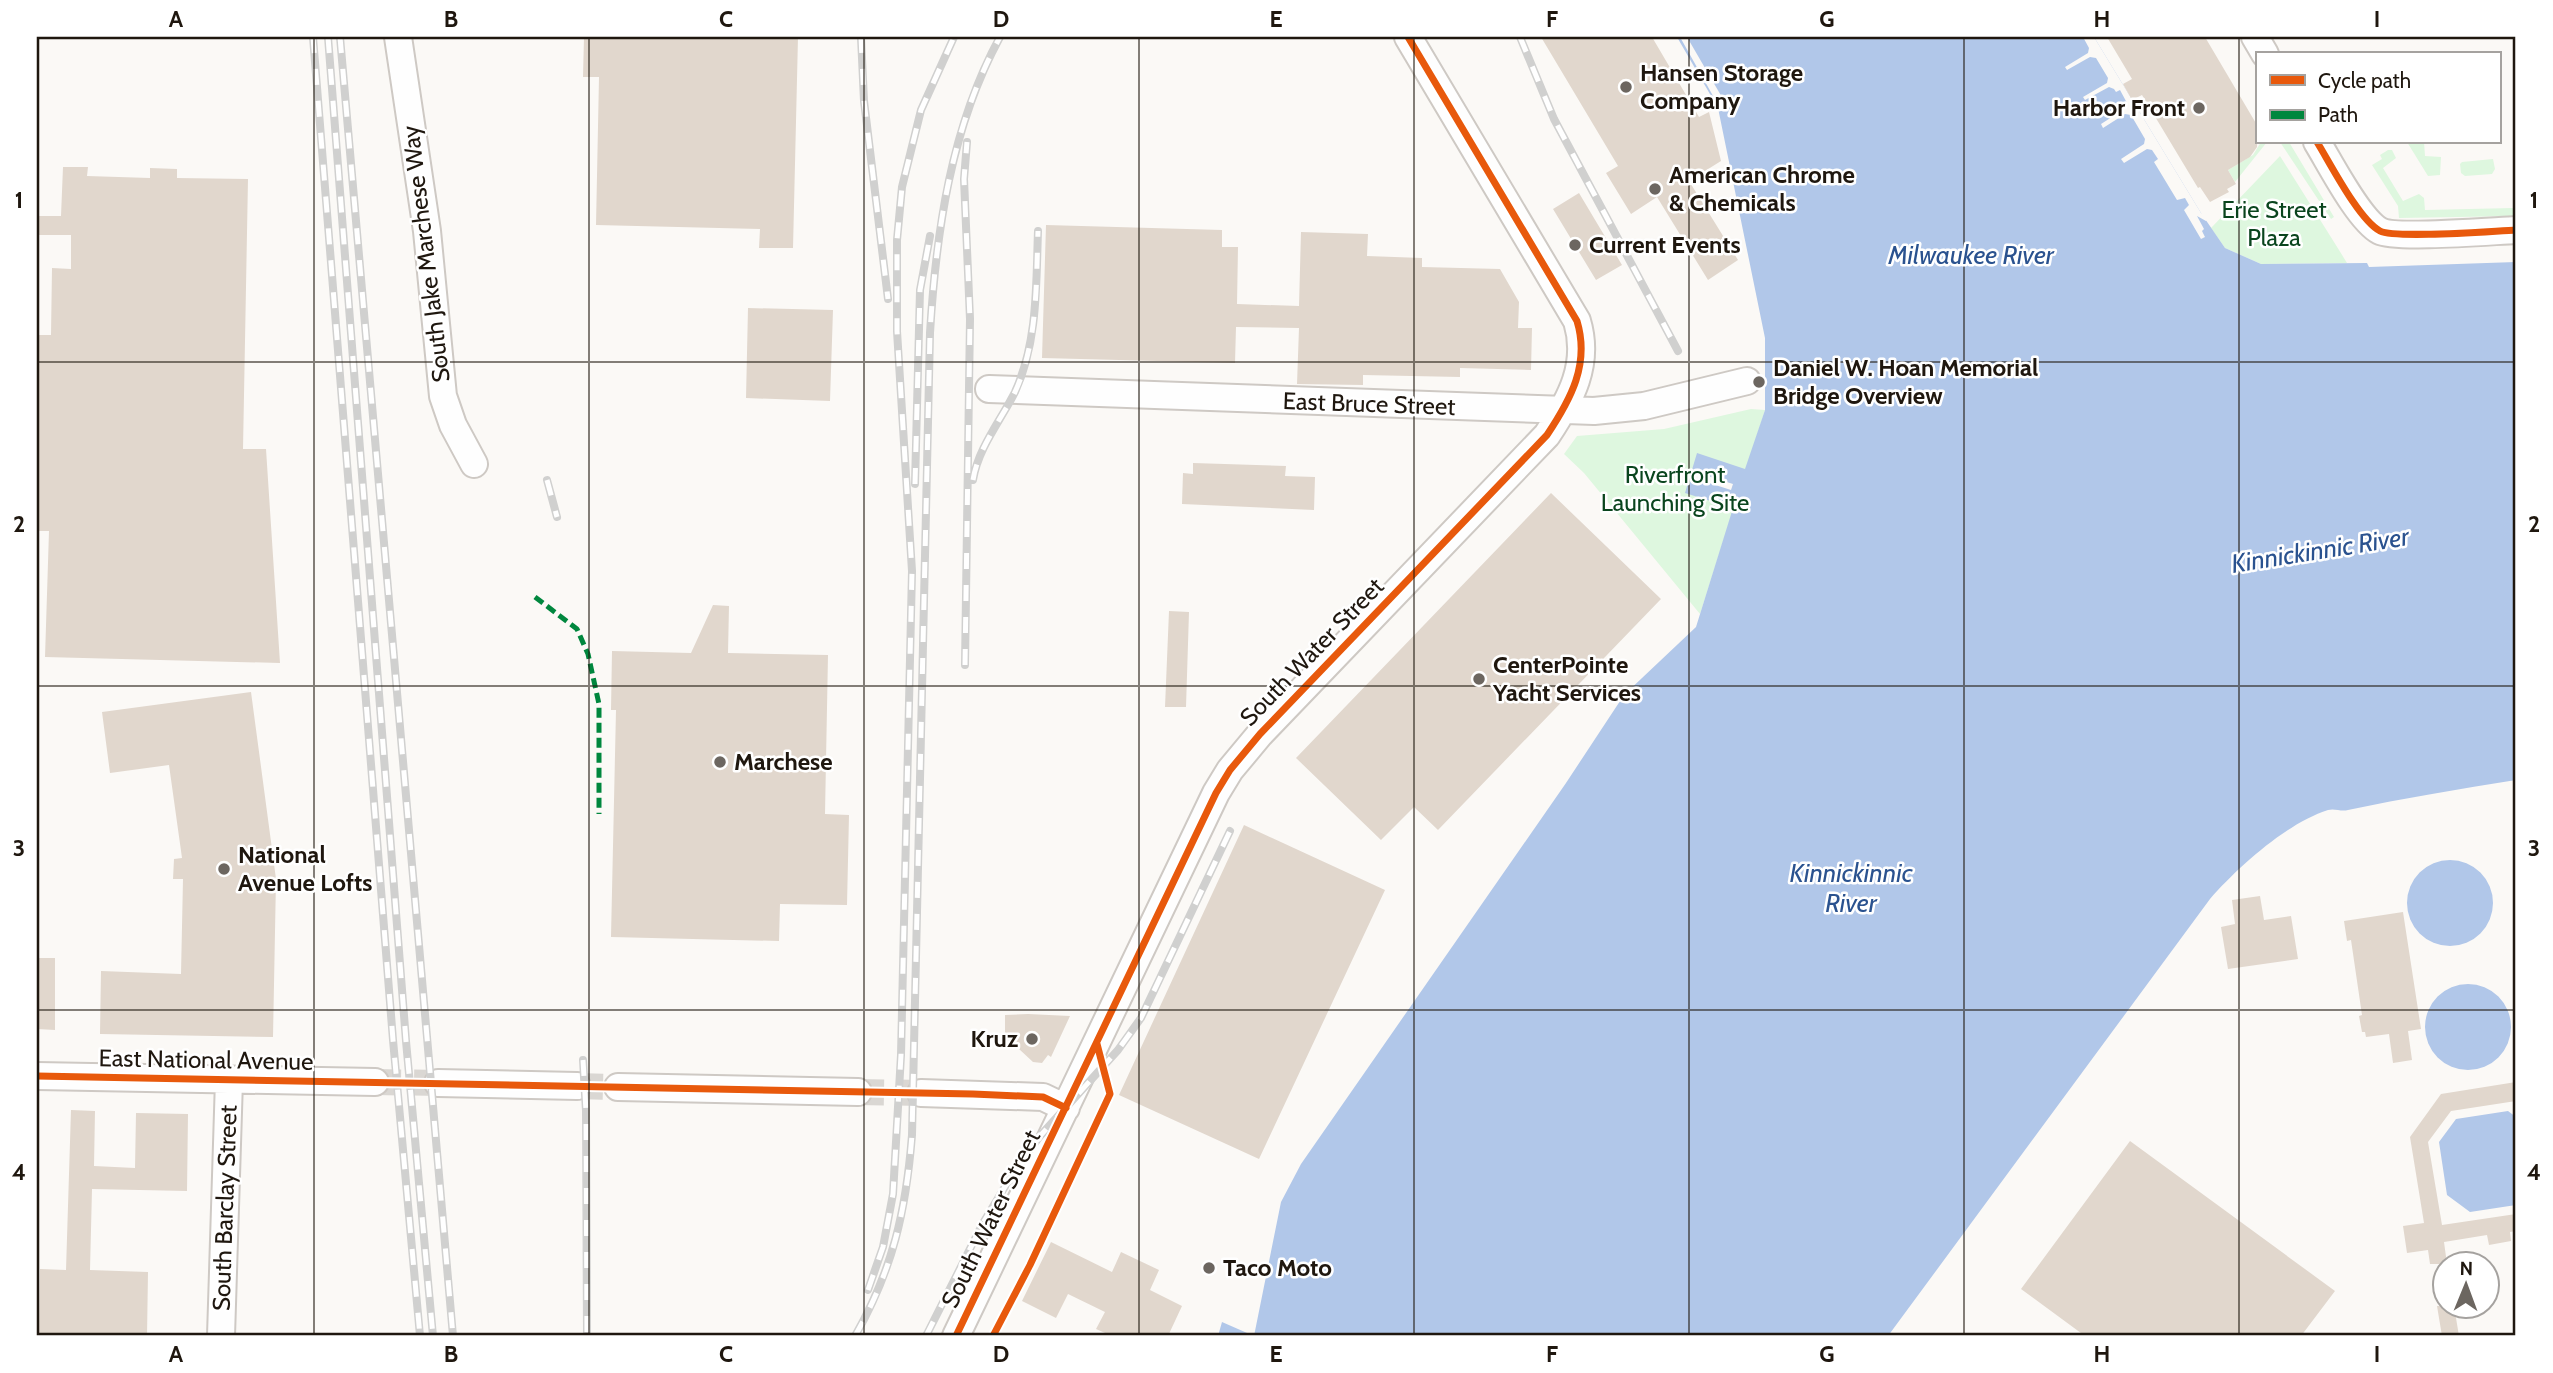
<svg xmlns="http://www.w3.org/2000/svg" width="2553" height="1373" font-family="Cabin,sans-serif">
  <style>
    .green { fill: #def7df }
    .water { fill: #b1c7e9 }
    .pier { fill: #fbf9f6 }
    .building { fill: #e1d7cd }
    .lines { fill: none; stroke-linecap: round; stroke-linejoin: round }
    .minor-tunnel { stroke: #dad7d3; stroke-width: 26; stroke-dasharray: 26 13; stroke-linecap: butt }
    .minor-casing { stroke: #cec9c4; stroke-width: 30 }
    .minor { stroke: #fefefe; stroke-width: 26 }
    .rail-casing { stroke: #d0d0cf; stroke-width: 8 }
    .rail { stroke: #fff; stroke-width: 5; stroke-dasharray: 16; stroke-linecap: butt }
    .quiet { stroke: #00873e; stroke-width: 5; stroke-dasharray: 10 5; stroke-linecap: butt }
    .cycleway-casing { stroke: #fff; stroke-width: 11 }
    .cycleway { stroke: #e8590c; stroke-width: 7 }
    .grid { fill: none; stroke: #1f170f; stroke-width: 2; stroke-opacity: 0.55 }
    .poi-dot { fill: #6c6660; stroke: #fff; stroke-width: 2.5 }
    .labels { text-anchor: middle; stroke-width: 5; stroke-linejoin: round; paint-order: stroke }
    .poi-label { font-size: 24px; font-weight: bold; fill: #1f170f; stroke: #fff; text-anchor: start }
    .park-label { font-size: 24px; fill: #0a451e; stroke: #fff }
    .street-label { font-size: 24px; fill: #1f170f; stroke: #fff }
    .water-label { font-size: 26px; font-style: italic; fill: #2a528f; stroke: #fff }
    .neatline { fill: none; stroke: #1f170f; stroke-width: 2.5 }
    .grid-label { font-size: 23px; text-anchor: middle; font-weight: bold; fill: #1f170f }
  </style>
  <rect width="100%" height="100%" fill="#fbf9f6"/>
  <path class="green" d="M2261 142H2267L2235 182 2228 170 2253 155Z
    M2280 142H2289L2334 217 2331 219Z
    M2407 142H2424L2425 156 2441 157 2440 175 2428 176Z
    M2388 150H2392L2396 158 2383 168 2403 201 2419 194 2424 198 2425 210 2513 208V191L2516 189V216L2399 218 2398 206 2372 165 2382 159 2380 155Z
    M2280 156 2339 250 2347 263 2261 264 2225 248 2211 228Z
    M2493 159 2495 169 2492 174 2465 176 2461 173 2460 164 2462 162Z
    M1751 409 1765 410 1700 614 1584 473 1564 454 1577 436 1664 429Z"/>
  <path class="water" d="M1677 37H2094L2201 213 2225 248 2261 264 2367 263 2369 267 2516 262V780C2460 789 2404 798 2348 810 2341 812 2335 808 2328 810 2287 823 2238 867 2210 899L1888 1336H1218L1222 1322 1254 1336 1281 1202 1301 1164 1566 783 1624 695 1696 627 1733 508 1685 493 1697 453 1745 469 1765 410V338L1718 108Z
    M2407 903a43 43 0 1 1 86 0a43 43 0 1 1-86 0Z
    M2425 1027a43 43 0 1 1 86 0a43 43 0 1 1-86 0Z
    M2508 1111 2516 1117V1205L2470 1212 2447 1195 2439 1142 2456 1119Z"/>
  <path class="pier" d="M1680 37H1687L1723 99 1717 103Z
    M2083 37H2094L2201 213 2209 218 2206 221 2197 216 2204 229 2202 231 2205 237 2201 239 2184 210 2189 205 2185 198 2177 200 2154 162 2158 159 2152 150 2147 149 2124 163 2121 159 2144 144 2145 139 2131 115 2125 114 2103 128 2101 124 2123 110 2127 103 2120 90 2116 92 2114 89 2109 87 2085 100 2083 97 2107 83 2108 78 2096 58 2090 57 2067 70 2065 67 2088 53 2089 48Z
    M1689 470 1733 484 1731 490 1687 476Z"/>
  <path class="building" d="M584 37H798L793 248H759L760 229 596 225 599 77H583Z
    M1541 37H1652L1699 117 1709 112 1721 161 1689 181 1738 260 1708 280 1657 197 1631 214 1606 173 1618 166Z
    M2107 37H2205L2257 125V147L2250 157 2228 170 2236 184 2227 189 2229 192 2210 202 2200 187 2198 188 2142 95 2132 100 2123 84 2132 79Z
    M63 167H88L87 176 150 178V168L177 169V178L248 179 243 449H266L280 663 45 657 49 531H37V335H51L52 268 71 269V235H37V216H61Z
    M1579 193 1622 265 1596 280 1553 209Z
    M1046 225 1222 230V247H1238L1237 304 1299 306 1301 232 1368 234 1367 256 1422 258V267L1500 269 1519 302 1518 328H1532L1531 370 1460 368V377L1363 375V385L1297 384 1299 328 1236 327 1235 363 1042 358Z
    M748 308 833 310 830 401 746 398Z
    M1193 463 1286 466 1285 476 1315 477 1314 510 1182 504 1183 473 1193 474Z
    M1551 493 1661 599 1438 830 1414 807 1381 840 1296 758Z
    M713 605 729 606 728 653 828 655 825 814 849 815 847 905 780 904 779 941 611 937 616 710H611L612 651 691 653Z
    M1169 611 1189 612 1186 707H1165Z
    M251 692 276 879 273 1037 100 1034 101 971 181 974 183 879H173L174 859 182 858 169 765 110 773 102 712Z
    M1244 825 1385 890 1259 1159 1119 1095Z
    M2260 896 2264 920 2291 916 2298 959 2228 969 2221 927 2235 924 2232 900Z
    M2403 912 2421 1029 2408 1031 2412 1060 2393 1063 2389 1034 2366 1037 2365 1032H2362L2359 1016 2362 1015 2351 940 2347 941 2344 921Z
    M37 958H55V1030L37 1029Z
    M1028 1014 1070 1016 1051 1057 1048 1055 1042 1063 1033 1062 1019 1049 1005 1048V1015Z
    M2516 1082V1101L2451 1111 2428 1142 2442 1225 2516 1214V1231L2510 1232 2511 1241 2489 1245 2487 1235 2444 1242 2447 1264H2430L2428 1250 2407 1253 2403 1226 2424 1223 2410 1137 2441 1094Z
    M71 1110 95 1111 94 1166 135 1168 136 1113 188 1114 187 1191 92 1189 90 1270 148 1272 147 1336H39L40 1269 66 1270Z
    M2130 1141 2335 1291 2301 1336H2085L2021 1289Z
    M1051 1242 1112 1272 1121 1252 1159 1270 1150 1290 1182 1306 1168 1336H1112L1096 1329 1105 1312 1068 1294 1056 1318 1022 1301Z
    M2437 1306H2454L2459 1336H2442Z"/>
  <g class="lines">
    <path class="minor-tunnel" d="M375 1082 438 1083
      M577 1086 618 1087
      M858 1092 921 1093"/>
    <defs>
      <path id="minor" d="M398 37 427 231 443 396 453 425 474 464
        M2255 37 2265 54
        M2317 142C2330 163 2359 220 2380 231 2396 239 2492 231 2516 230
        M989 389 1594 411 1644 406 1747 381
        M37 1076 375 1082
        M438 1083 577 1086
        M618 1087 858 1092
        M921 1093 1043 1097 1066 1108
        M221 1336 229 1080
        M956 1336 1216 793 1230 770 1260 734 1547 435C1571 399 1590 364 1577 321L1408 37"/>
    </defs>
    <use href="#minor" class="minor-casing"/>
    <use href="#minor" class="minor"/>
    <defs>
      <path id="rail" d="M313 37 393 1040 420 1336
        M328 37 406 1041 433 1336
        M340 37 453 1336
        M861 37 864 101 888 299
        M1520 37 1554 119 1678 351
        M547 480 557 517
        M973 480C978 448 1001 420 1015 392 1038 341 1036 285 1038 231
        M915 484 920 290 930 236
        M965 665 970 319 964 179 967 142
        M583 1060 586 1111 587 1336
        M868 1290 883 1247 893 1194 901 1055 912 571 897 331V240L902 187 921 110 954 37
        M855 1336C893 1269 906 1211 912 1135L930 333C936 232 951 127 1000 37
        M926 1336 983 1223 1012 1175 1040 1136 1118 1050 1141 1018 1230 831"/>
    </defs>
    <use href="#rail" class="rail-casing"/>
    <use href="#rail" class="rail"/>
    <path class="quiet" d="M535 597 577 629 588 654 599 704V814"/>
    <defs>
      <path id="cycleway" d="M2317 142C2330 163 2359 220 2380 231 2396 239 2492 231 2516 230
        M37 1076 973 1094 1043 1097 1066 1108
        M956 1336 1216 793 1230 770 1260 734 1547 435C1571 399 1590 364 1577 321L1408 37
        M993 1336 1030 1265 1110 1094 1097 1044"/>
    </defs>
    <use href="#cycleway" class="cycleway-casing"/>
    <use href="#cycleway" class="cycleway"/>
  </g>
  <path class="grid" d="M314 37V1336M589 37V1336M864 37V1336M1139 37V1336M1414 37V1336M1689 37V1336M1964 37V1336M2239 37V1336M37 362H2516M37 686H2516M37 1010H2516"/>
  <g class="poi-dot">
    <circle cx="1626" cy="87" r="7"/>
    <circle cx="2199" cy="108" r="7"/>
    <circle cx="1655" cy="189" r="7"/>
    <circle cx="1575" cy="245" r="7"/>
    <circle cx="1759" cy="382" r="7"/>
    <circle cx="1479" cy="679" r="7"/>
    <circle cx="720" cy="762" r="7"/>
    <circle cx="224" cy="869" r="7"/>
    <circle cx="1032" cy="1039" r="7"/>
    <circle cx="1209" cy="1268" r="7"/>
  </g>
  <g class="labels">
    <g class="poi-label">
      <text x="1640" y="81">Hansen Storage<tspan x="1640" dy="28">Company</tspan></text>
      <text x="2185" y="116" text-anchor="end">Harbor Front</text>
      <text x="1669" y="183">American Chrome<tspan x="1669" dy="28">&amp; Chemicals</tspan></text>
      <text x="1589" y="253">Current Events</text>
      <text x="1773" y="376">Daniel W. Hoan Memorial<tspan x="1773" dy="28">Bridge Overview</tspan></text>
      <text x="1493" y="673">CenterPointe<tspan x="1493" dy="28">Yacht Services</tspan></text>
      <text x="734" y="770">Marchese</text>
      <text x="238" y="863">National<tspan x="238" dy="28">Avenue Lofts</tspan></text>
      <text x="1018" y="1047" text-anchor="end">Kruz</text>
      <text x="1223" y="1276">Taco Moto</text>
    </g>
    <g class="park-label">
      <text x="2274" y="218">Erie Street<tspan x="2274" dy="28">Plaza</tspan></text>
      <text x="1675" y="483">Riverfront<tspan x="1675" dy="28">Launching Site</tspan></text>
    </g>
    <g class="street-label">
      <text transform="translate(426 254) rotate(-97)" y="8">South Jake Marchese Way</text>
      <text transform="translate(1369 404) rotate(2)" y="8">East Bruce Street</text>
      <text transform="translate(1312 652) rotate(-46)" y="8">South Water Street</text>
      <text transform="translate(206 1060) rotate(1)" y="8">East National Avenue</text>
      <text transform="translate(225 1208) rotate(-88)" y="8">South Barclay Street</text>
      <text transform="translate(991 1219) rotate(-64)" y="8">South Water Street</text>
    </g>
    <g class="water-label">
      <text x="1971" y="264">Milwaukee River</text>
      <text transform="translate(2320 550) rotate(-9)" y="9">Kinnickinnic River</text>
      <text x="1851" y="882">Kinnickinnic<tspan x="1851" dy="30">River</tspan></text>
    </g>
  </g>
  <rect width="2553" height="1373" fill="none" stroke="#ffffff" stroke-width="77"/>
  <rect x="2256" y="52" width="245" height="91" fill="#ffffff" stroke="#a5a29f" stroke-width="2"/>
  <rect x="2270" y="75" width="35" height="10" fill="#e8590c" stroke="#a5a29f" stroke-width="2"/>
  <text x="2318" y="88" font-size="21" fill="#1f170f">Cycle path</text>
  <rect x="2270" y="110" width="35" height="10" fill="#00873e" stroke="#a5a29f" stroke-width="2"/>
  <text x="2318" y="122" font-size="21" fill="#1f170f">Path</text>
  <g transform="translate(2466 1285) rotate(1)"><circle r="33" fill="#ffffff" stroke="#a5a29f" stroke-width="2"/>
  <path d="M0-5L12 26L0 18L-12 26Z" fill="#6c6660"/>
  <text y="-10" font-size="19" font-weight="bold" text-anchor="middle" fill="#1f170f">N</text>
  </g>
  <rect x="38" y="38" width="2476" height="1296" class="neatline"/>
  <g class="grid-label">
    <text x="176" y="27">A</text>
    <text x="451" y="27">B</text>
    <text x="726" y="27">C</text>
    <text x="1001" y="27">D</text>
    <text x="1276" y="27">E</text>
    <text x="1552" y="27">F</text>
    <text x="1827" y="27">G</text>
    <text x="2102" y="27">H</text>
    <text x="2377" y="27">I</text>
    <text x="19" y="208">1</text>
    <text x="2534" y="208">1</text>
    <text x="19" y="532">2</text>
    <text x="2534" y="532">2</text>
    <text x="19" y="856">3</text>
    <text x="2534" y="856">3</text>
    <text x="19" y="1180">4</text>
    <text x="2534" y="1180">4</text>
    <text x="176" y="1362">A</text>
    <text x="451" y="1362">B</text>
    <text x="726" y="1362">C</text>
    <text x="1001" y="1362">D</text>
    <text x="1276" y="1362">E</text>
    <text x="1552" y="1362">F</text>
    <text x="1827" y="1362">G</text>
    <text x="2102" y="1362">H</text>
    <text x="2377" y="1362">I</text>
  </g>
</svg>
